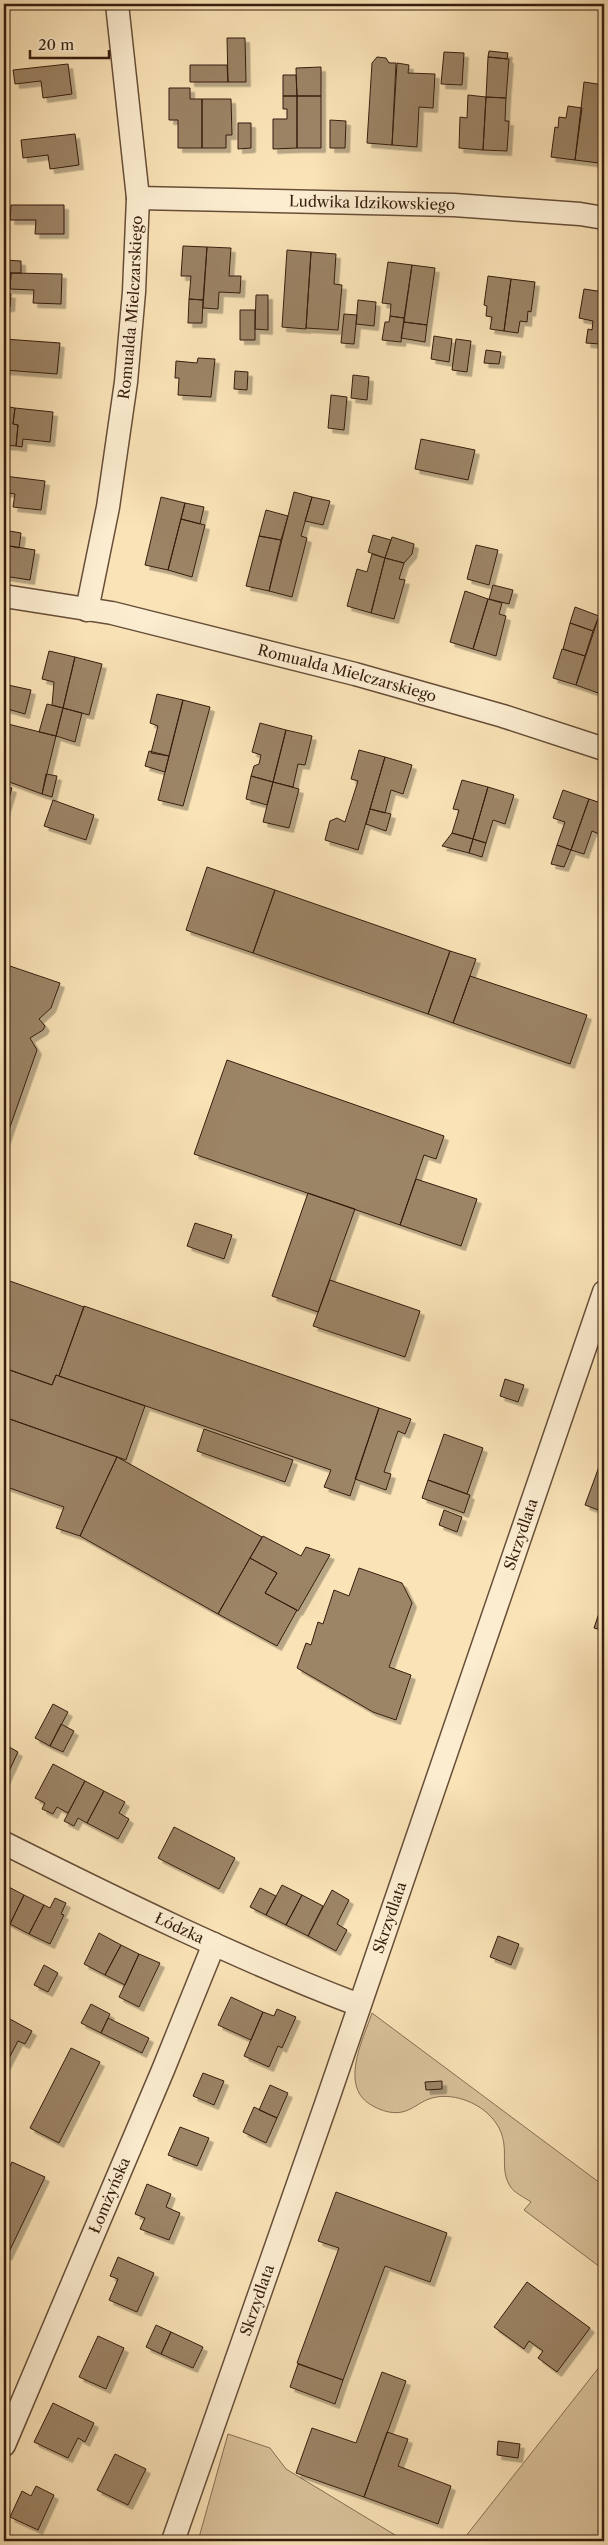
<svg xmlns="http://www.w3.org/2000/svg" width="608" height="2545" font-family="'Libre Caslon Text',serif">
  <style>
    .green { fill: #d9c19a; stroke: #886f54 }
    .building { fill: #9c8466; stroke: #361d0e; filter: url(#shadow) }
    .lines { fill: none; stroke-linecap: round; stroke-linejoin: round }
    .minor-casing { stroke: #674e38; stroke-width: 25 }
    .minor { stroke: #fcedd0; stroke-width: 22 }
    .labels { text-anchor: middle; stroke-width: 5; stroke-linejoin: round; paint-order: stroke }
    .street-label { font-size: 15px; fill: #361d0e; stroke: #fcedd0 }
  </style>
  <defs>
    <filter id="shadow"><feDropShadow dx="4.5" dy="4.5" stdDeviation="0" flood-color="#0004"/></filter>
  </defs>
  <rect width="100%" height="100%" fill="#fae3b7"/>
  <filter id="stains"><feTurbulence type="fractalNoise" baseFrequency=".004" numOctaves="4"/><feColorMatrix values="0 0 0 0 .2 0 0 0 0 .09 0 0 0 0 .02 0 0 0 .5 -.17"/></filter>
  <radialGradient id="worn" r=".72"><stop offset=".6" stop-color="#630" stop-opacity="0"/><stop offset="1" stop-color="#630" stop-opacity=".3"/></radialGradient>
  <path class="green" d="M372 2013 604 2186V2270L524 2210 531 2202C524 2197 514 2193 510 2186 496 2164 517 2139 486 2112 472 2100 448 2092 429 2099 420 2102 412 2110 402 2112 392 2114 382 2111 373 2106 338 2088 363 2040 372 2013Z
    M604 2361V2541H462Z
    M228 2434 270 2448 286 2469 405 2541H198Z"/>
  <path class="building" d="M227 38H245L246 82H228Z
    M489 51 508 53 507 59 488 57Z
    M444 52 464 53 462 85 441 84Z
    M377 57 386 58 389 63H396L392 145 367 143 372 63Z
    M488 57 509 59 506 98 486 97Z
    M397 63 409 65 408 73 435 74 433 108 419 107 417 147 392 145Z
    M68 64 72 94 43 98 41 81 15 84 13 70Z
    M190 65H227L228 82H190Z
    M321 67V96H297L296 68Z
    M283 75H296L297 96H283Z
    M584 82 604 85V117L603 125H599V133H602L599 163 575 160Z
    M169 88H190V99H202V148H178V120H169Z
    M468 95 486 97 483 150 459 148 460 117 467 118Z
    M283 96H297V148L273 149V119H287V109H283Z
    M297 96H321V148H297Z
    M486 97 506 98 505 121H509L507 151 483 150Z
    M202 99H231L232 135H226V148H202Z
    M568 106 582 108 575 160 551 157 555 127 558 128 559 117 566 118Z
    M330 120 346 121 345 148H330Z
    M238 123H251V148L238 149Z
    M75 134 79 165 50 169 48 155 23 158 21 140Z
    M11 205H64V234H35L36 220H10Z
    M183 246 207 247 203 300 189 299 191 276H181Z
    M207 247 231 248 229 276H241L240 293 219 292 218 309 203 308Z
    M287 250 311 252 306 329 282 327Z
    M311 252 336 254 334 284 342 285 338 330 306 328Z
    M4 260 21 261V273H4Z
    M388 262 412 265 404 318 390 316 391 304 382 303Z
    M412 265 435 268 427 325 404 322Z
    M4 273H11L10 289H4Z
    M11 273 62 274 61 304 33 303 34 290 10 289Z
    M488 276 511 279 504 331 490 329 492 317 486 316 487 306 484 305Z
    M511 279 535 282 531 312 528 311 527 322 520 321 518 333 504 331Z
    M584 289 604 292 600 344 586 343 588 329 592 330 593 321 579 318Z
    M4 293 11 294 10 307H4Z
    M256 295H268V330L255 329Z
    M189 299 203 300 202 323H188Z
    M358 300 376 302 374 326 356 324Z
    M240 310H255V340H240Z
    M604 313V345L600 344Z
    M344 314 357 315 354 344 341 343Z
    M390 316 404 318 401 342 382 340 385 322H389Z
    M404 322 427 325 425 342 401 338Z
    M434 336 452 339 449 362 431 359Z
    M4 339 60 343 57 374 4 370Z
    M456 339 471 341 467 372 452 370Z
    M486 350 501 352 499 364 484 363Z
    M198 358 215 359 211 397 178 395 179 378H175L176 361 197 363Z
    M235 371 248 372 247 390 234 389Z
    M353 375 369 377 367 400 351 398Z
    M331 395 347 397 344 430 328 428Z
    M4 406 15 408 13 424 18 425 16 446 4 445Z
    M15 408 53 412 50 442 23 439 22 447 16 446 18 425 13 424Z
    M421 439 475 450 468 480 415 469Z
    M4 476 45 481 41 510 13 507 15 494 4 492Z
    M294 492 312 497 301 536 307 538 292 597 269 591Z
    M161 497 185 503 168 570 145 565Z
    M312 497 330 501 323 525 305 521Z
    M185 503 204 507 200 524 181 519Z
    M266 510 288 516 281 540 259 536Z
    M181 519 205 525 192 577 168 570Z
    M4 530 21 533 19 548 4 545Z
    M373 535 391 540 385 558 368 552Z
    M259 536 281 540 269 591 246 586Z
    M392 537 414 544 412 554 404 563 385 558Z
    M4 545 35 550 30 580 4 576Z
    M476 545 498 550 489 585 467 579Z
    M372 554 385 558 371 613 347 606 357 569 367 572Z
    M385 558 404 563 399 579 405 580 394 619 371 613Z
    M493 585 513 590 509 604 489 599Z
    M465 591 488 599 473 649 450 642Z
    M488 599 502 603 499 614 506 616 496 656 473 649Z
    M575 607 599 616 593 631 570 623Z
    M599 616 604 617V674L598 693 576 685Z
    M570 623 593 631 585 656 563 649Z
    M562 649 585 656 576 685 553 678Z
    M49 651 75 657 63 708 52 705 54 682 42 679Z
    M75 657 102 664 89 715 63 708Z
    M8 685 31 690 25 714 4 708Z
    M157 694 183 700 169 756 151 753 158 726 150 723Z
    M183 700 210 707 183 806 158 800Z
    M47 704 63 708 56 736 39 732Z
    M63 708 82 713 75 742 56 736Z
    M4 723 56 736 42 794 4 780Z
    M260 723 286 730 273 782 251 776 254 766 259 764 261 755 252 752Z
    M286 730 312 736 305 765 298 764 293 787 273 782Z
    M359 750 385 757 358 850 325 840 330 821 337 818 345 822 358 781 351 779Z
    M149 751 169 756 165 772 145 766Z
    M385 757 412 765 403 794 391 790 385 813 370 809Z
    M46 774 57 776 52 797 42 794Z
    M251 776 273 782 267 805 246 799Z
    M462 780 488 787 473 839 452 833 459 810 453 809Z
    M273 782 299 789 289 828 263 822Z
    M4 786 12 788 4 814Z
    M488 787 514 795 505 824 493 820 486 843 473 839Z
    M563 790 589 799 571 850 557 845 565 822 553 818Z
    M589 799 604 804V836L592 831 584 854 571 850Z
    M53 800 94 815 86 840 44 826Z
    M370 809 391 814 386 831 366 824Z
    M452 833 473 839 469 853 442 846Z
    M473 839 486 843 482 857 469 853Z
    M557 845 571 850 564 867 551 864Z
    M207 867 275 890 253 953 186 930Z
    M275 890 450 951 428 1014 253 953Z
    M450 951 476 959 453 1023 428 1014Z
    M4 964 60 983 51 1008 39 1019 45 1026 43 1030 30 1038 37 1050 4 1144Z
    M470 976 587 1015 570 1064 453 1023Z
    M227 1060 444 1136 436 1159 424 1155 400 1225 194 1154Z
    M416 1179 477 1199 461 1246 400 1225Z
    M308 1193 355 1209 318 1312 272 1296Z
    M195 1223 232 1235 224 1259 187 1246Z
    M4 1279 84 1307 59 1376 56 1375 52 1385 4 1368Z
    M330 1280 420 1311 405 1357 313 1326Z
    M84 1306 379 1408 350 1496 324 1487 331 1470 59 1376Z
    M4 1368 52 1385 56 1375 145 1406 126 1460 4 1417Z
    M505 1379 524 1385 518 1402 500 1396Z
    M379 1408 411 1419 405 1434 398 1431 384 1472 391 1474 386 1490 355 1479Z
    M4 1417 117 1457 80 1536 56 1528 64 1507 4 1486Z
    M204 1429 293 1460 285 1482 197 1451Z
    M444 1434 483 1448 467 1494 428 1480Z
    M604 1453V1512L585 1505Z
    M117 1457 262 1537 218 1614 80 1536Z
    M428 1480 470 1495 464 1513 422 1498Z
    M444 1510 462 1517 457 1532 439 1525Z
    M263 1536 301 1556 306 1547 330 1555 298 1611 265 1593 277 1573 250 1558Z
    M250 1558 277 1573 265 1593 297 1610 277 1646 218 1614Z
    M359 1568 402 1583 412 1603 389 1667 411 1675 396 1720 373 1712 297 1668 306 1643 311 1645 318 1622 323 1624 334 1590 349 1596Z
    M604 1598V1631L594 1628Z
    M53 1704 68 1712 50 1746 35 1738Z
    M61 1724 74 1731 63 1752 50 1746Z
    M4 1744 18 1752 4 1782Z
    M53 1764 85 1781 68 1813 57 1807 53 1814 42 1809 45 1803 35 1798Z
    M85 1781 104 1791 87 1823 78 1818 74 1826 64 1821Z
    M104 1791 125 1802 119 1813 129 1819 118 1839 87 1823Z
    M174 1827 235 1858 219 1889 158 1858Z
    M5 1885 24 1895 10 1924 4 1921Z
    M282 1885 302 1895 286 1925 266 1915Z
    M260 1888 276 1896 266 1915 250 1907Z
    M332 1890 349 1900 337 1924 347 1930 336 1951 308 1936Z
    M24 1895 44 1905 29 1934 10 1924Z
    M302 1895 323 1906 308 1936 286 1925Z
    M55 1898 66 1903 61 1914 64 1915 50 1944 29 1934 44 1905 50 1908Z
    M99 1933 121 1945 105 1975 84 1964Z
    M498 1936 519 1944 511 1965 490 1957Z
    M121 1945 139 1954 125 1985 105 1975Z
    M139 1954 160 1963 139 2007 119 1997Z
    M44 1965 58 1973 48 1992 34 1985Z
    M231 1997 263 2012 251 2040 218 2025Z
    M91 2004 110 2014 101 2033 81 2023Z
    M277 2009 296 2017 282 2048 278 2046 269 2067 244 2056 263 2012 274 2016Z
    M8 2018 32 2031 25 2044 18 2041 4 2068V2026Z
    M108 2018 149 2038 142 2053 101 2033Z
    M71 2048 100 2062 59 2143 30 2128Z
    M203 2073 224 2081 214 2105 193 2096Z
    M442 2081V2089L426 2090 425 2082Z
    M270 2085 288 2093 277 2118 259 2110Z
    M254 2107 277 2118 266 2143 243 2132Z
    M180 2127 209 2138 197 2166 168 2155Z
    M12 2162 45 2177 7 2256 4 2254V2178Z
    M147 2184 171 2194 166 2207 180 2213 169 2240 140 2229 145 2218 135 2214Z
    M336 2192 447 2233 430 2282 385 2266 343 2380 297 2363 339 2248 318 2241Z
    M118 2257 154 2273 137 2312 109 2300 118 2279 110 2276Z
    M527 2282 590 2328 557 2372 538 2358 543 2351 529 2341 524 2349 494 2327Z
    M156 2325 171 2332 161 2354 146 2347Z
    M171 2332 203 2347 193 2368 161 2354Z
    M98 2336 124 2348 106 2389 79 2377Z
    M298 2364 343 2380 335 2404 290 2387Z
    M382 2372 406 2381 364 2497 296 2473 312 2428 356 2443Z
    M53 2403 94 2423 85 2442 78 2438 68 2458 34 2442Z
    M387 2432 408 2439 398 2466 451 2486 438 2524 364 2497Z
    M498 2441 520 2444 518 2458 497 2455Z
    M115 2454 146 2469 128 2505 97 2490Z
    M36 2486 54 2495 38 2530 10 2517 22 2491 31 2496Z"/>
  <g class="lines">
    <defs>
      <g id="minor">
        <path id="s1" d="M138 198 454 205 580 214 604 218"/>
        <path id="s2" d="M4 596 112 613 355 674 503 716 604 749"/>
        <path id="s3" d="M87 610 108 507 126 382 134 292 138 198 117 4"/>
        <path id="s4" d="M4 1843C120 1901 238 1959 359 2005"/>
        <path id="s5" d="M4 2445 163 2070 214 1944"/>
        <path id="s6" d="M173 2541 325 2107 604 1292"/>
      </g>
    </defs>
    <use href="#minor" class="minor-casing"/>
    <use href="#minor" class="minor"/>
  </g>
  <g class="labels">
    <g class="street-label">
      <text dy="5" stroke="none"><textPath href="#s1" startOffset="234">Ludwika Idzikowskiego</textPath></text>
      <text dy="5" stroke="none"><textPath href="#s3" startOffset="306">Romualda Mielczarskiego</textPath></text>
      <text dy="5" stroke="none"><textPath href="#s2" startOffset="352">Romualda Mielczarskiego</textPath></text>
      <text dy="5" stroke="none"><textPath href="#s6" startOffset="1065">Skrzydlata</textPath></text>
      <text dy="5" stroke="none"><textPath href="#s6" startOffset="660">Skrzydlata</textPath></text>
      <text dy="5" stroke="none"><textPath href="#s4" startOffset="195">Łódzka</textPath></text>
      <text dy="5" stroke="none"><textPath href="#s5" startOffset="271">Łomżyńska</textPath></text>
      <text dy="5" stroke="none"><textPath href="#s6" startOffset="255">Skrzydlata</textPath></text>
    </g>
  </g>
  <rect width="608" height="2545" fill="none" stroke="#fae3b7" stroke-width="20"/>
  <rect x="5" y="5" width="598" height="2535" fill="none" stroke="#361d0e" stroke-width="2.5"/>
  <rect x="10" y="10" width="588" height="2525" fill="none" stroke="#361d0e"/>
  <path d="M30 50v8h79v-8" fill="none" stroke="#361d0e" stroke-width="2.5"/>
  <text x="38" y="50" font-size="15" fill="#361d0e" stroke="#fcedd0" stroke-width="4" paint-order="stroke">20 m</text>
  <rect width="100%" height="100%" filter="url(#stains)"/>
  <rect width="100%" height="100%" fill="url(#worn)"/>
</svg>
